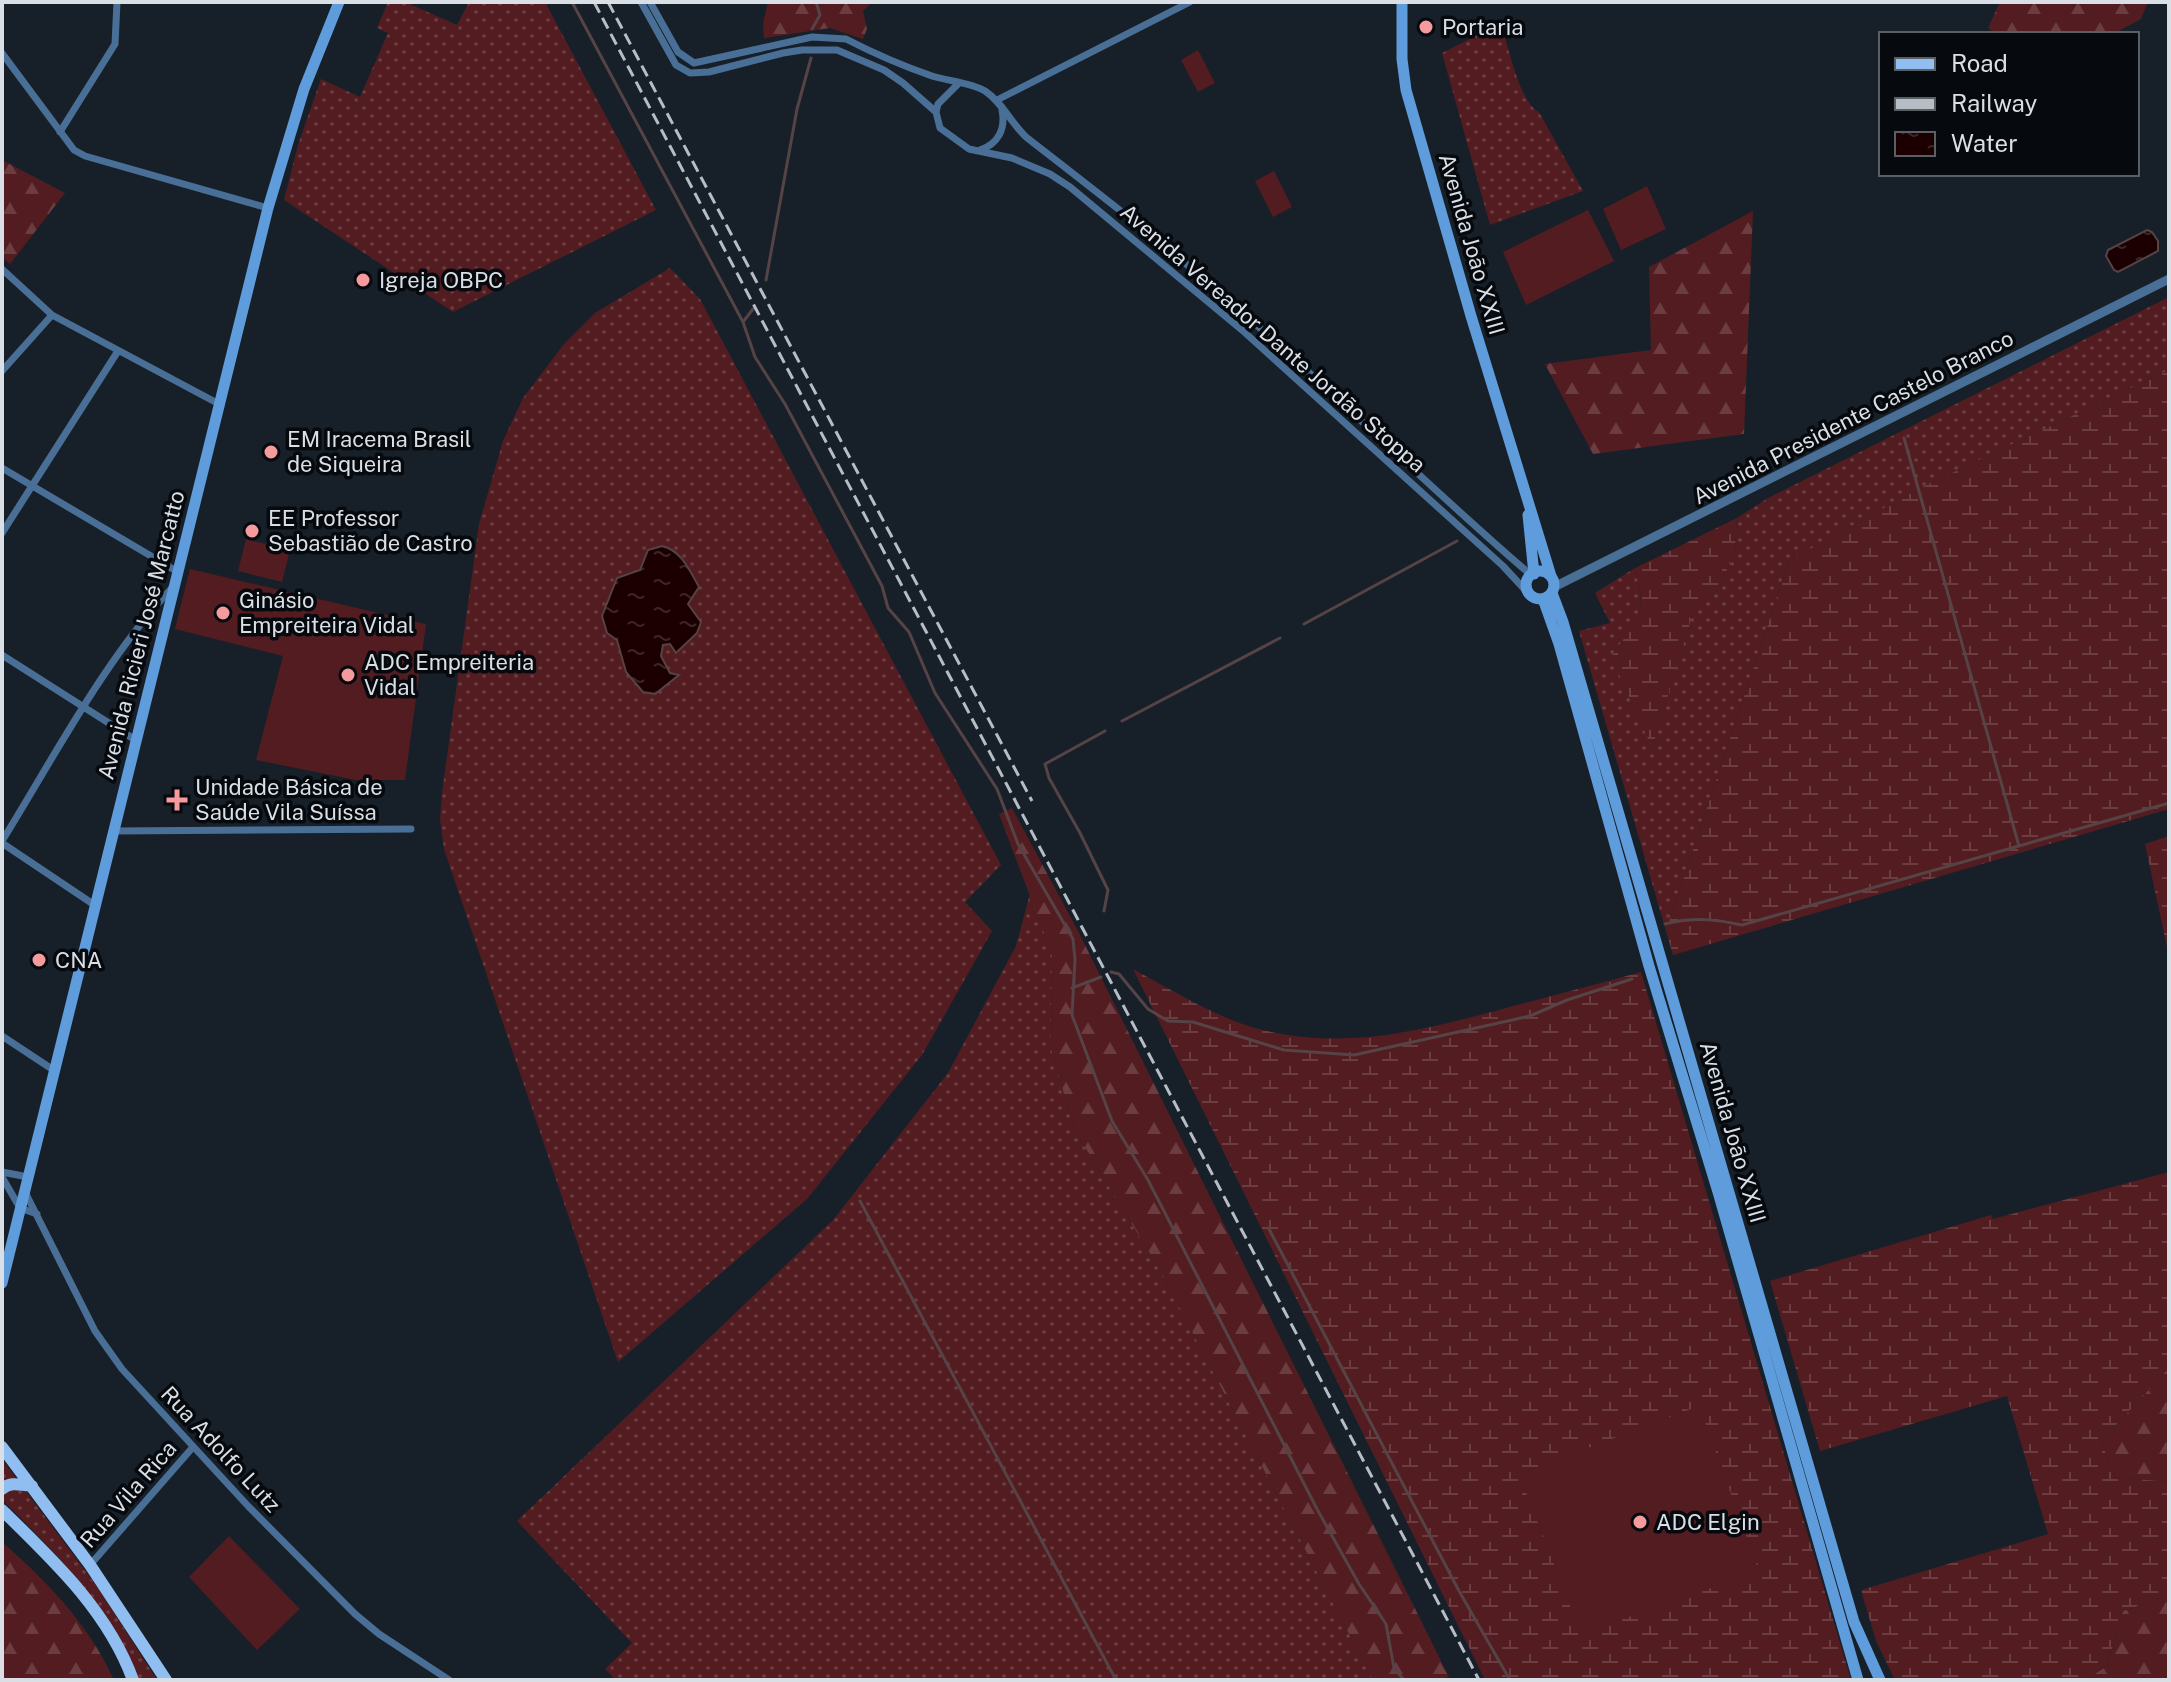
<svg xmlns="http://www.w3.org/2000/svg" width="2171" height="1682" font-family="'Public Sans',sans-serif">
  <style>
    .grass { fill: url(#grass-dots) }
    .forest { fill: url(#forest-firs) }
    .wetland { fill: url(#wetland-marsh) }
    .pitch { fill: #531c21 }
    .water { fill: url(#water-ripples); stroke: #554345; stroke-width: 2 }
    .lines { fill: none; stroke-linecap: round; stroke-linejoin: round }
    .stream { stroke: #554345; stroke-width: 3 }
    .minor { stroke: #496f97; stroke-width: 7 }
    .tertiary { stroke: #496f97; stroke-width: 9 }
    .secondary { stroke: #5f9cdc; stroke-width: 11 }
    .primary { stroke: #90bef0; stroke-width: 12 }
    .rail { stroke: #b7bdc4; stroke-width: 3; stroke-dasharray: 12 6; stroke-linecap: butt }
    .poi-dot { fill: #f59b9e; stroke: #06090d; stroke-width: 3 }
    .labels { text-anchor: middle; stroke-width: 7; stroke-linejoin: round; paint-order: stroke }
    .poi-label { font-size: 22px; fill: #d9dfe5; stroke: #06090d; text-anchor: start }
    .street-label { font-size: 22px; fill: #d9dfe5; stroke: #06090d }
  </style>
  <defs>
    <pattern id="grass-dots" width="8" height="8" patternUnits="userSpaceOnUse" patternTransform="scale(2)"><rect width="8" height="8" fill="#531c21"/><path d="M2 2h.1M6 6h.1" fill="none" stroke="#6b3d41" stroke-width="1.8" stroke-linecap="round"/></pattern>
    <pattern id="forest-firs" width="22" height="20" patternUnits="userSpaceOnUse" patternTransform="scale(2)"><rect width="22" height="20" fill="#531c21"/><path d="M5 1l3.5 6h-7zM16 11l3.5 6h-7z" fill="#6b3d41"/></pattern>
    <pattern id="wetland-marsh" width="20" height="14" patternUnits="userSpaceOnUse" patternTransform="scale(2)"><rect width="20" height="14" fill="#531c21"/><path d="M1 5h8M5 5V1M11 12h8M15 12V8" fill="none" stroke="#6b3d41"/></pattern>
    <pattern id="water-ripples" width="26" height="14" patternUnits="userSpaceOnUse" patternTransform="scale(2)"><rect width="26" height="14" fill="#1c0001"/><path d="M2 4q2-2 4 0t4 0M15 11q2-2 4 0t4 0" fill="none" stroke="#3c2526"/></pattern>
  </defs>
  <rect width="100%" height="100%" fill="#172029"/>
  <path class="grass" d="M388 2H405L457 25 469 2H545L656 210 453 312 284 200 298 145 321 79 360 97 388 33 377 28Z
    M1501 23C1508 45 1519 102 1539 112L1583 191 1490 225 1442 53Z
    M670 268 700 299 1001 865 965 902 992 931 922 1055 807 1199 618 1362 444 849 440 819 442 793 479 524 503 441 523 398 564 344 595 313Z
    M2169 297V370L1922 487 1789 561 1666 931 1579 631 1610 623 1595 593 1635 568C1647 619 1641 616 1611 656L1652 747 1693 613 1719 588 1735 551 1737 518 1768 498Z
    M1030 894 1052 954 1051 1048 1074 1129 1160 1270 1373 1680H616L605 1669 632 1643 517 1521 833 1220 948 1073 1016 946Z
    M2 1459 98 1588 157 1680H139C108 1607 58 1554 2 1500Z"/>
  <path class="forest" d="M768 2H872L863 11 867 29 863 39 830 28 764 38 763 23Z
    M2000 2H2148L2141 19 2113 34H1996L1988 28Z
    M2 160 65 193 10 264 2 257Z
    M1753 211 1744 434 1593 454 1545 364 1651 350 1649 267Z
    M1012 808 1079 933 1449 1677 1440 1680H1373L1160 1270 1074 1129 1051 1048 1052 954 999 814Z
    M2169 1368V1482L2115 1477 2101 1441Z
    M2 1542C46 1580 90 1626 114 1680H2Z
    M2169 1595V1680H2085L2107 1666 2123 1611Z"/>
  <path class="wetland" d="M2169 370V809L1673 955 1666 931 1789 561 1922 487Z
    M1737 518 1735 551 1719 588 1693 613 1652 748 1611 656C1641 615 1647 619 1635 568Z
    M2169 836V957L2145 844Z
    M1133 969C1176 992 1222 1022 1271 1032 1352 1049 1422 1030 1499 1010 1547 997 1594 985 1641 972L1851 1680H1485Z
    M2169 1172V1368L2101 1441 2115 1477 2169 1482V1595L2123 1611 2107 1666 2085 1680H1895L1876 1641 1861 1590 2048 1534 2007 1396 1820 1451 1770 1281 1991 1215 1993 1219Z"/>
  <path class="pitch" d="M1198 50 1215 83 1198 92 1181 60Z
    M1274 171 1292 207 1273 217 1255 181Z
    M1647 186 1666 229 1621 250 1603 209Z
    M1588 210 1614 261 1526 305 1503 252Z
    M246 539 290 550 282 582 238 571Z
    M190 569 426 624 405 780H356L256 760 283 656 175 629Z
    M1699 1406 1759 1571 1581 1634 1519 1474Z
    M229 1536 300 1609 257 1650 189 1577Z"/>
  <path class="water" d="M2147 230 2152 232 2158 241V251L2118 272 2114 270 2106 256 2108 250Z
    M662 546C681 550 690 571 699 587L688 604 701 622 697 633 676 653 670 644 663 645 661 656 670 673 679 675 655 694 643 692 626 672 617 640 607 633 602 616 617 578 640 570 648 550Z"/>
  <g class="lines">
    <path class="stream" d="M572 2 743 322 755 357 785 404 882 586 888 608 909 632 935 693 997 789 1018 844 1073 939 1075 959 1072 1015 1112 1121 1148 1180 1317 1509 1359 1584 1386 1624 1394 1668 1404 1680
      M812 29 820 15 816 2
      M766 280 797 109 811 58
      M743 322 753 309
      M1904 438 2019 846
      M1304 624 1457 541
      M1122 721 1280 638
      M1104 911 1108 890 1080 833 1049 778 1045 764 1105 731
      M1665 924C1693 917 1714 919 1742 925L2169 803
      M1111 972 1119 974 1148 1009 1168 1021 1193 1022 1284 1050 1354 1055 1530 1016 1567 1000 1632 979
      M1072 988 1101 977
      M860 1201 1116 1680
      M1269 1229 1459 1591 1510 1680"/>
    <path class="minor" d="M641 2 676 65 690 73 709 72 783 53 802 50H837L884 70 903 83 936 112 940 128 969 149 1012 158 1050 174 1070 187 1242 330 1503 566 1529 594
      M650 2 678 52 694 63 812 37 846 39C873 53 903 66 932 76 948 81 972 83 985 91 1002 102 1011 123 1026 137 1097 192 1167 246 1234 305 1335 393 1429 488 1531 575
      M2 53 74 150 85 156 268 208
      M997 100 1190 2
      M936 112 938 104 958 84
      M60 132 115 44 117 2
      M980 150C998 144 1006 129 1002 110
      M2 269 52 315 219 404
      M2 371 52 315
      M2 468 178 572
      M2 533 118 351
      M2 655 137 741
      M113 831 411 829
      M2 841C53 759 106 657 172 588
      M2 843 96 906
      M2 1036 55 1071
      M2 1172 28 1177
      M2 1177 20 1208 37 1214
      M25 1192 95 1331 122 1369 248 1506 355 1614 379 1634 449 1680
      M90 1565 193 1447"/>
    <path class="tertiary" d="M1554 587 2169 279"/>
    <path class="secondary" d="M1402 2V59L1406 90 1471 316 1551 576
      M1528 515 1534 574
      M1526 585a14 14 0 1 1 28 0a14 14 0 1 1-28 0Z
      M1552 593 1563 622 1854 1622 1880 1680
      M1543 599 1559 644 1649 966 1718 1192 1858 1680
      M2 1283 268 208 304 89 339 2"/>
    <path class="primary" d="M2 1447 90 1565 166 1680
      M2 1489C10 1481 21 1485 32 1486
      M2 1510C53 1560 108 1611 133 1680"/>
    <path class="rail" d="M594 2 1479 1680
      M608 2 1032 801"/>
  </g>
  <g class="poi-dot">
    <circle cx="1426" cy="27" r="8"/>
    <circle cx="363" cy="280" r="8"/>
    <circle cx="271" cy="452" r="8"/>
    <circle cx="252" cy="531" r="8"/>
    <circle cx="223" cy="613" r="8"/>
    <circle cx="348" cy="675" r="8"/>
    <path d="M173 788h8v8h8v8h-8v8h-8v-8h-8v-8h8z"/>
    <circle cx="39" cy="960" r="8"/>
    <circle cx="1640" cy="1522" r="8"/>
  </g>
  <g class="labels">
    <g class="poi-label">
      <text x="1442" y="35">Portaria</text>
      <text x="379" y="288">Igreja OBPC</text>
      <text x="287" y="447">EM Iracema Brasil<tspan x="287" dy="25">de Siqueira</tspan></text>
      <text x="268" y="526">EE Professor<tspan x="268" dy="25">Sebastião de Castro</tspan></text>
      <text x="239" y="608">Ginásio<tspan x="239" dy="25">Empreiteira Vidal</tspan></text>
      <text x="364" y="670">ADC Empreiteria<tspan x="364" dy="25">Vidal</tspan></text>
      <text x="195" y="795">Unidade Básica de<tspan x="195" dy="25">Saúde Vila Suíssa</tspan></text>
      <text x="55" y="968">CNA</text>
      <text x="1656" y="1530">ADC Elgin</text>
    </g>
    <g class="street-label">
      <text transform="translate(1472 244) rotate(74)" y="8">Avenida João XXIII</text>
      <text transform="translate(1273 338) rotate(41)" y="8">Avenida Vereador Dante Jordão Stoppa</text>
      <text transform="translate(1853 417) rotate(-27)" y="8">Avenida Presidente Castelo Branco</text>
      <text transform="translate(141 635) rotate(-76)" y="8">Avenida Ricieri José Marcatto</text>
      <text transform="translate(1733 1132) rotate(74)" y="8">Avenida João XXIII</text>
      <text transform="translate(221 1449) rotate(47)" y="8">Rua Adolfo Lutz</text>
      <text transform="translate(128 1494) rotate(-49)" y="8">Rua Vila Rica</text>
    </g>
  </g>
  <rect width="2171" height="1682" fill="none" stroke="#d9dfe5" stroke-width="8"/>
  <rect x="1879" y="32" width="260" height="144" fill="#06090d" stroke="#5a5f63" stroke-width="2"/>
  <rect x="1895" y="58" width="40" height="12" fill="#90bef0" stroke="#5a5f63" stroke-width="2"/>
  <text x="1951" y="72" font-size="24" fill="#d9dfe5">Road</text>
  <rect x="1895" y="98" width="40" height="12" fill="#b7bdc4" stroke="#5a5f63" stroke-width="2"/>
  <text x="1951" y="112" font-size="24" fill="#d9dfe5">Railway</text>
  <rect x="1895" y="132" width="40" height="24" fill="url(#water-ripples)" stroke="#5a5f63" stroke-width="2"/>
  <text x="1951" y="152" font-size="24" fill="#d9dfe5">Water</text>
</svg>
